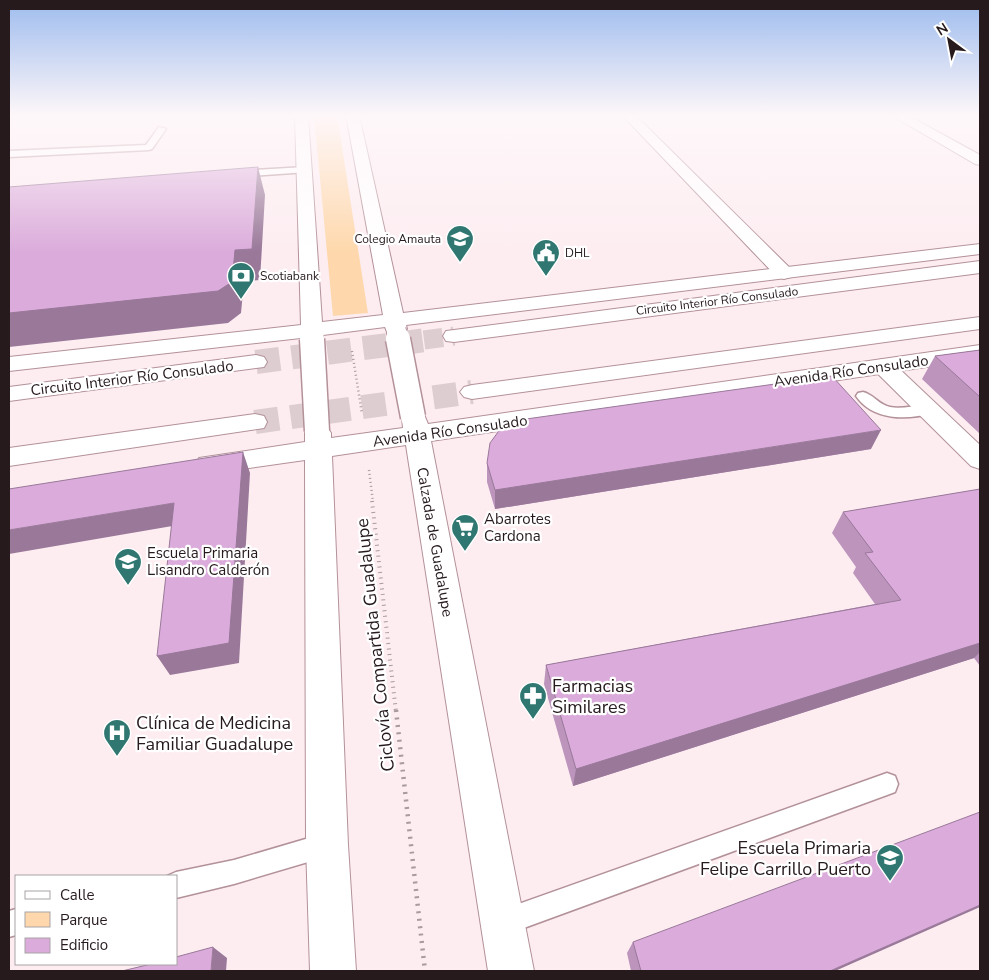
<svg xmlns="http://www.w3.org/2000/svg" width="989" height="980" font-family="'Nunito Sans',sans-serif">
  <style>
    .green { fill: #fed8ac }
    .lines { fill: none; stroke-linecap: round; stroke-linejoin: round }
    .highway-tunnel-far1 { stroke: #ddcdd1; stroke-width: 19; stroke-dasharray: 19 9; stroke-linecap: butt }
    .highway-tunnel { stroke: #ddcdd1; stroke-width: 24; stroke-dasharray: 24 12; stroke-linecap: butt }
    .lane-casing { stroke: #b39199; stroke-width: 3 }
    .street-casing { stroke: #b39199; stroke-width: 2 }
    .secondary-casing { stroke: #b39199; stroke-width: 2 }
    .highway-casing { stroke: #b39199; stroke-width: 2 }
    .path-far2 { stroke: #a99a9e; stroke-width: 2.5; stroke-dasharray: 1 3; stroke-linecap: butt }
    .path-far1 { stroke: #a99a9e; stroke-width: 4; stroke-dasharray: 1 4.5; stroke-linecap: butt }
    .path { stroke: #a99a9e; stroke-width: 4.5; stroke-dasharray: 2 5.5; stroke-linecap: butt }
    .lane { fill: #fff; fill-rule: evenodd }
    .street { fill: #fff; fill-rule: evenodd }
    .secondary { fill: #fff; fill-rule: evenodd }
    .highway { fill: #fff; fill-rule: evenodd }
    .secondary-bridge-far1-casing { stroke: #b39199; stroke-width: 21; stroke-linecap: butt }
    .secondary-bridge-casing { stroke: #b39199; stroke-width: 27; stroke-linecap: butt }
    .secondary-bridge-far1 { stroke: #fff; stroke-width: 19 }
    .secondary-bridge { stroke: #fff; stroke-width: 24 }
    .wall { fill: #bc94bc }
    .shaded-wall { fill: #997899 }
    .building { fill: #dbacdb; stroke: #997899 }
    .labels { text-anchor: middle; stroke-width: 4.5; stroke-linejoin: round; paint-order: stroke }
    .far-poi-label { font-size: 12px; fill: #261a1d; stroke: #fff; text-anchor: start }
    .far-street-label { font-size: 12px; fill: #261a1d; stroke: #fff }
    .street-label { font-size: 15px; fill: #261a1d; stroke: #fff }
    .poi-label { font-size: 15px; fill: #261a1d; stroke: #fff; text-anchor: start }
    .near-street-label { font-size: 18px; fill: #261a1d; stroke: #fff }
    .near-poi-label { font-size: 18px; fill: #261a1d; stroke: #fff; text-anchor: start }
  </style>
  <rect width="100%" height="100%" fill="#fdedf1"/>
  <path class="green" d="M314 115H337L368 313 333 316Z"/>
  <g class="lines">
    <path class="highway-tunnel-far1" d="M424 340 454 336"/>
    <path class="highway-tunnel" d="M256 362 434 339
      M255 422 472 392"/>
    <defs>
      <path id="lane" d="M159 127 166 129 152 149 149 150 9 157V151L146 145Z
        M305 167 310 170 308 172 237 177 232 174 237 171Z
        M863 392C873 394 879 405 890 407 904 410 919 403 933 407L935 410 933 413C907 420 873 421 856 396L858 393Z
        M887 773 895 776 898 784 895 792 887 795 502 936 493 932 489 923 493 914 502 910Z
        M326 833 335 836 338 845 335 854 234 884 176 898V876H167L176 872 234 860Z
        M16 909V935L9 937V911Z"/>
      <path id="street" d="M622 115H635L791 269 794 273 791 277 784 279 777 277Z
        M891 115H907L980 155V165L975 164Z
        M883 359 891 361 980 445V469L971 466 875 371 872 366 875 361Z"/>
      <path id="secondary" d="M295 115H308L322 322 383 315 346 115H359L403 313 980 244V254L406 325 407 329 404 334 396 335 388 334 385 327 323 335V339L320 344 312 346 304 344 301 338 9 371V357L301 325Z
        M980 345V359L431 441 534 971H488L406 445 332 456 348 845 356 971H310L306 845 305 460 208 474 199 472 195 465 199 458 305 442V433L309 427 318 425 327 427 331 433V438L403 428 402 418 405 412 414 410 423 412 428 424Z"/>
      <path id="highway" d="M980 261V273L454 342 446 341 443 336 446 331 454 330Z
        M980 317V329L472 399 464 397 460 392 464 387 472 385Z
        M256 355 264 357 267 362 264 367 9 401V387Z
        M255 414 264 416 267 422 264 428 9 466V448Z"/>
    </defs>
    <use href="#lane" class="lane-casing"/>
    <use href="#street" class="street-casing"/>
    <use href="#secondary" class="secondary-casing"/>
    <use href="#highway" class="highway-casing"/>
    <path class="path-far2" d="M352 351 362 414
      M369 470 373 502"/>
    <path class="path-far1" d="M372 501 396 712"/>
    <path class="path" d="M396 710 425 971"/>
    <use href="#lane" class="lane"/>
    <use href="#street" class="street"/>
    <use href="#secondary" class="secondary"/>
    <use href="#highway" class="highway"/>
    <defs>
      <path id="secondary-bridge-far1" d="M396 329 398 340"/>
      <path id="secondary-bridge" d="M312 339 317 431
        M398 339 413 417"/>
    </defs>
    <use href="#secondary-bridge-far1" class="secondary-bridge-far1-casing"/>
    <use href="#secondary-bridge" class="secondary-bridge-casing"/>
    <use href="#secondary-bridge-far1" class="secondary-bridge-far1"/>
    <use href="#secondary-bridge" class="secondary-bridge"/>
  </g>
  <path class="wall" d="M980 350V434L922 379 935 356Z
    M871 449 495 509 487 482V463Z
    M980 489V666L974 658 573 786 544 684 546 665 875 604 853 573 856 567 832 533 843 512Z
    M633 942 835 971H631L627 953Z"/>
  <path class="shaded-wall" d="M258 167 265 195 260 280 244 281 241 313 228 323 9 347V313L235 250Z
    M881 430 871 449 495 509V490Z
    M243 452 250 473 239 663 170 675 157 656Z
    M174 503 184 524 9 554V530Z
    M980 643V652L974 658 573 786 576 769Z
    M980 905V907L835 971H830Z
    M213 947 227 958 226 971H211Z"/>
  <path class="building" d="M258 167 252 249 235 250 232 282 218 291 9 313V187Z
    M980 350V397L935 356Z
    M832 376 881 430 495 490 487 463 490 443 501 428 519 420Z
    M243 452 229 643 157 656 174 503 9 530V489Z
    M980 489V643L576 769 546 665 901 600 865 553 873 552 843 512Z
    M980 812V905L830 971H641L633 942Z
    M213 947 211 971H122L151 964H176V957Z"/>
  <linearGradient id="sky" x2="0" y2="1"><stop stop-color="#9ebcee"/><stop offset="0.46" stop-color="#fef7f9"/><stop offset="1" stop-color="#fef7f9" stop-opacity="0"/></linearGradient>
  <rect width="989" height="252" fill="url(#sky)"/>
  <defs>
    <symbol id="school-pin" viewBox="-11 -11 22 30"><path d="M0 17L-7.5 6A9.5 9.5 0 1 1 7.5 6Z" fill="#307771" stroke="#fff"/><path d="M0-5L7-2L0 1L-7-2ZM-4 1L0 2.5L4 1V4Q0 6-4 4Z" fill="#fff"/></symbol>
    <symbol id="civic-pin" viewBox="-11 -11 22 30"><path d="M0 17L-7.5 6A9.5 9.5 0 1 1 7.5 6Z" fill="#307771" stroke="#fff"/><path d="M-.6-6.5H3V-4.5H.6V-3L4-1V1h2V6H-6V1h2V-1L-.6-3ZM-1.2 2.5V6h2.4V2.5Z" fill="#fff"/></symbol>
    <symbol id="bank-pin" viewBox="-11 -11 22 30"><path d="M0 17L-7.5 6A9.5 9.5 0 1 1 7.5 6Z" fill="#307771" stroke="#fff"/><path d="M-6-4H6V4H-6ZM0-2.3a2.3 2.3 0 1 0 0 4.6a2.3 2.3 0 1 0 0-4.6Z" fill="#fff"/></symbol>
    <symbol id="supermarket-pin" viewBox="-11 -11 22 30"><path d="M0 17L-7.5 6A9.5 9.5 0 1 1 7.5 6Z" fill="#307771" stroke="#fff"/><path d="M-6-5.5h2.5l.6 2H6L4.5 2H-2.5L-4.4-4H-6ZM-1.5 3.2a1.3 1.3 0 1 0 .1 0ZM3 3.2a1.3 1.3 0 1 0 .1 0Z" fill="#fff"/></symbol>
    <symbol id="pharmacy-pin" viewBox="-11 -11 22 30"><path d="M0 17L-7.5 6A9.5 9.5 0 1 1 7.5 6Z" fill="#307771" stroke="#fff"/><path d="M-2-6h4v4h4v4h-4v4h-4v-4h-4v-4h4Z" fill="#fff"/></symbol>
    <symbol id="hospital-pin" viewBox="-11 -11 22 30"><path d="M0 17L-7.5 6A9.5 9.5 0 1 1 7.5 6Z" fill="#307771" stroke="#fff"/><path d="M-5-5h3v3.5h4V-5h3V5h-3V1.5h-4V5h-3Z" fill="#fff"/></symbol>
  </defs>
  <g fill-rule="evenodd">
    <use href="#school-pin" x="444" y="223" width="32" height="43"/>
    <use href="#civic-pin" x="530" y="237" width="32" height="43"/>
    <use href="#bank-pin" x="225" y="260" width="32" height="43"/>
    <use href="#supermarket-pin" x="449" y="512" width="32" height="43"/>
    <use href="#school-pin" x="112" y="546" width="32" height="43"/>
    <use href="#pharmacy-pin" x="517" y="680" width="32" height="43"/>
    <use href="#hospital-pin" x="101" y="717" width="32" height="43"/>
    <use href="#school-pin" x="874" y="842" width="32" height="43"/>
  </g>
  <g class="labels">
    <g class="far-poi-label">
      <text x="441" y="243" text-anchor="end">Colegio Amauta</text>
      <text x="565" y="257">DHL</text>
      <text x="260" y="280">Scotiabank</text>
    </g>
    <g class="far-street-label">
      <text transform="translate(717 301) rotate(-7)" y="4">Circuito Interior Río Consulado</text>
    </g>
    <g class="street-label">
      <text transform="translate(851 371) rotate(-8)" y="5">Avenida Río Consulado</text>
      <text transform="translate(132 378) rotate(-7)" y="5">Circuito Interior Río Consulado</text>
      <text transform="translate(450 431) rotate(-8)" y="5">Avenida Río Consulado</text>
      <text transform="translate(435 542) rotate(80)" y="5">Calzada de Guadalupe</text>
    </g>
    <g class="poi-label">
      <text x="484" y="524">Abarrotes<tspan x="484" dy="17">Cardona</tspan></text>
      <text x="147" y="558">Escuela Primaria<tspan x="147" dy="17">Lisandro Calderón</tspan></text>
    </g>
    <g class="near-street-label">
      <text transform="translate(375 645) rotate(-96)" y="6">Ciclovía Compartida Guadalupe</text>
    </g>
    <g class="near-poi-label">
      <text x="552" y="692">Farmacias<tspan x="552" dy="21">Similares</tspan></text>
      <text x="136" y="729">Clínica de Medicina<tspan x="136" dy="21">Familiar Guadalupe</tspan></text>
      <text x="871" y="854" text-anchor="end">Escuela Primaria<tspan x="871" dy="21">Felipe Carrillo Puerto</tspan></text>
    </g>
  </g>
  <rect width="989" height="980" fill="none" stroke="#261a1d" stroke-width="20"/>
  <rect x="15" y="875" width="162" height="90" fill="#ffffff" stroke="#a8a3a5"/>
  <rect x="25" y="891" width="25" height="8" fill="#ffffff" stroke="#a8a3a5"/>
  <text x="60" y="900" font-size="15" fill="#261a1d">Calle</text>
  <rect x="25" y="912" width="25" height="15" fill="#fed8ac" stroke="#a8a3a5"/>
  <text x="60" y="925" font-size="15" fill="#261a1d">Parque</text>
  <rect x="25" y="938" width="25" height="15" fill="#dbacdb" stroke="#a8a3a5"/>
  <text x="60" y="950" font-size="15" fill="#261a1d">Edificio</text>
  <g transform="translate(949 40) rotate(328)" stroke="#ffffff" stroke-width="4" paint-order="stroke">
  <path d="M0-4L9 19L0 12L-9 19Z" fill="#261a1d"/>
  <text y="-8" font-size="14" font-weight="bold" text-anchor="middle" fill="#261a1d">N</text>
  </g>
</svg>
